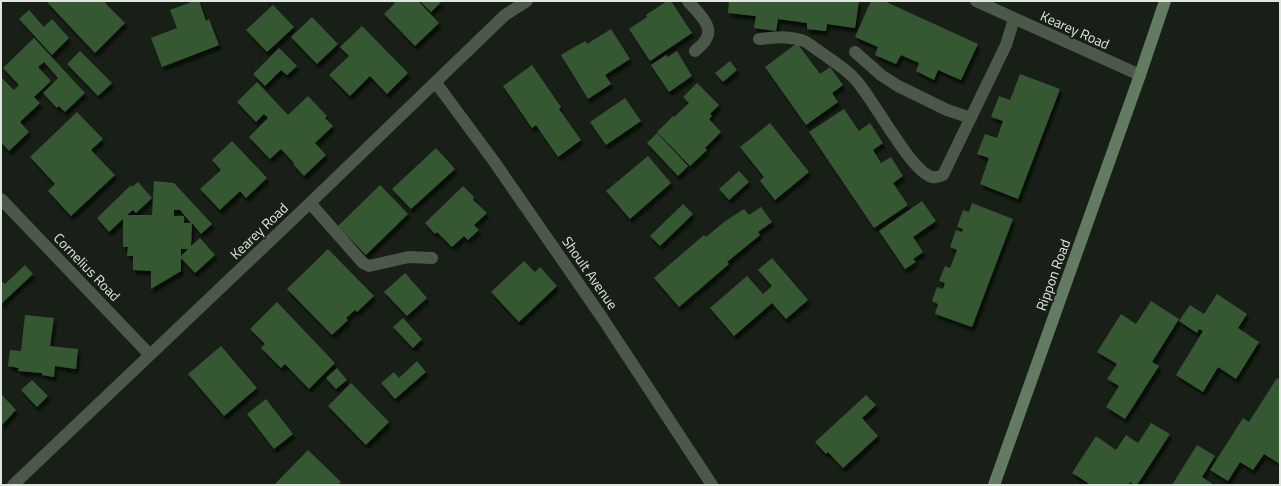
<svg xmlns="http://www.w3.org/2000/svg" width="1281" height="486" font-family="'Titillium Web',sans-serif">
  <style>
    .building { fill: #365833; fill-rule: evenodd; filter: url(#shadow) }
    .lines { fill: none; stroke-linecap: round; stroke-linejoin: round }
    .lane { stroke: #4a5948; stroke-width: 12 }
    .street { stroke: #4a5948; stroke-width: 12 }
    .secondary { stroke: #637b60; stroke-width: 12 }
    .labels { text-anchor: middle; stroke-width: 3.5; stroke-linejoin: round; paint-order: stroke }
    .street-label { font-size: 14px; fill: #e1e7e0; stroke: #171f16 }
  </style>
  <defs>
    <filter id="shadow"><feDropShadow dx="2.5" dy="4.5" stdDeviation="1" flood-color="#0009"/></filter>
  </defs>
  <rect width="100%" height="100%" fill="#171f16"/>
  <path class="building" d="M48 1H107L105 3 125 23 95 53 47 2Z
    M194 1H199L206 21 209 19 219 45 162 67 151 38 177 28 170 10Z
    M393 1H418L439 23 415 46 384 14 395 3Z
    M420 1H442L431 12Z
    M667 1H671L692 33 650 61 629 29 647 17 646 15Z
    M729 1H859L855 28 827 24 826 31 807 29V23L778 19 776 31 754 28 756 16 728 13Z
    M871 1H884L978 44 961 80 938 70 934 80 916 71 919 63 901 55 896 64 875 55 878 47 855 37Z
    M273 5 294 27 267 52 246 30Z
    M29 10 44 27 52 19 69 38 52 55 19 19Z
    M312 17 338 44 317 64 291 37Z
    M362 26 408 73 387 94 370 76 350 96 329 75 349 56 340 47Z
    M611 29 630 59 605 75 611 84 588 99 561 55 585 41 587 44Z
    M34 38 85 93 65 112 59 106 57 108 43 93 58 78 44 62 38 67 51 81 34 97 40 103 20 122 29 132 9 151 1 142V77L14 90 19 85 3 68Z
    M797 43 820 74 830 67 843 85 832 93 838 102 806 125 765 67Z
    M279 48 297 66 287 75 281 70 265 86 253 74Z
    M80 51 112 83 98 96 67 64Z
    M677 51 692 76 669 92 651 65 666 55 668 57Z
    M730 61 737 70 723 82 715 73Z
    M532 65 561 107 559 109 581 140 558 157 536 125 532 128 503 86Z
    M1020 74 1060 89 1018 199 980 184 989 158 977 154 985 134 997 138 1003 121 991 117 999 96 1010 100Z
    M257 82 288 115 308 96 327 116 325 118 333 126 315 143 326 155 304 176 293 164 294 163 281 149 270 159 249 137 268 118 264 114 256 122 237 102Z
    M697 83 719 105 710 114 712 116 709 119 721 132 705 148 707 150 690 166 657 132 673 116 674 117 689 103 683 97Z
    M625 98 641 121 606 145 590 122Z
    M844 109 859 131 870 123 883 143 873 150 881 163 891 157 903 176 893 183 908 205 874 228 809 132Z
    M77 112 103 139 91 150 115 175 71 216 48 191 55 184 30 157Z
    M770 123 809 172 775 200 760 181 764 177 740 147Z
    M657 133 688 166 678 176 647 143Z
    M232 141 267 178 246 198 240 191 220 210 200 189 221 170 212 160Z
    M436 148 455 169 411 209 392 189Z
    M648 156 671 183 630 219 606 191Z
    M739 171 749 182 729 200 719 189Z
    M154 181 174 183 212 224 201 234 192 223 191 246 200 238 215 255 195 273 181 258V271L151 289V271L133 270V256H127L128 247H123V219L109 232 97 218 131 185 132 187 138 182 152 198 136 213 133 210 127 215H152ZM174 210H180L191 223H184V216H174ZM181 249H188L181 256Z
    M380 185 408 214 366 255 338 226Z
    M463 186 474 197 473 200 487 213 474 225 479 230 468 240 464 236 452 247 437 232 435 234 425 223Z
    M922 201 936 221 913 237 923 252 913 259 916 262 905 269 879 231Z
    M972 203 1013 219 972 327 935 314 938 304 932 301 937 287 943 289 945 283 939 281 945 266 950 268 957 250 950 247 956 230 962 232 963 229 957 227 963 210 969 212Z
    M683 204 693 214 660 246 650 236Z
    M761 207 772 222 758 232 760 235 727 262 729 264 679 307 654 278 704 235 706 237 724 222 744 209 749 215Z
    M328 249 374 296 357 312 355 310 346 318 348 320 332 335 287 289Z
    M772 258 808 300 786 319 772 303 734 336 710 308 747 276 763 294 772 286 758 270Z
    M524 261 535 272 540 267 557 286 519 322 491 292Z
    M25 265 33 274 1 304V284L3 282 5 284Z
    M405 273 427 298 407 316 384 292Z
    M1217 294 1247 314 1238 328 1259 342 1236 379 1218 367 1203 392 1176 375 1203 331 1199 329 1197 333 1179 321 1190 305 1204 314Z
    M1151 301 1179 319 1152 362 1159 366 1125 419 1106 407 1119 386 1107 379 1117 364 1097 352 1121 314 1136 324Z
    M277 302 335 363 309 389 285 364 281 368 261 348 265 344 250 329Z
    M25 315 54 318 50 346 78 349 76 369 55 366 54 377 42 375V373L18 371 19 368 8 366 10 350 21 351Z
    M403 318 422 339 413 348 393 327Z
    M221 346 257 388 224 416 188 374Z
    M417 361 426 372 395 399 381 383 394 372 399 378Z
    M337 368 347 380 336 389 326 378Z
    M1277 378 1280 380V464L1264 454 1253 470 1240 462 1228 481 1210 470 1243 418 1249 422Z
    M32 380 48 396 37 407 21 390Z
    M351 383 389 422 366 445 328 406Z
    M1 394 16 410 1 426Z
    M866 395 876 405 862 418 878 436 843 468 828 452 826 454 815 442Z
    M266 399 293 434 274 449 247 414Z
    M1151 423 1170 434 1137 485H1134L1130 482 1128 485H1087L1088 483 1072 473 1096 436 1116 450 1126 435 1138 443Z
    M1197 445 1215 456 1202 477 1214 485H1172Z
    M308 450 341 482 338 485H274Z"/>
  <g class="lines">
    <path class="lane" d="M688 1C695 10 715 26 706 39 704 44 699 47 695 51
      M759 39C774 38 789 35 804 41 809 43 814 48 819 51 831 60 845 68 855 79 873 98 910 171 932 177 936 178 939 177 943 175L1006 45 1014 19
      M855 52 881 75 898 86 947 110 971 118
      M310 203 363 263 369 266 409 257 432 258"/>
    <path class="street" d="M976 1 1140 75
      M436 83 493 160 601 316 712 485
      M1 199 150 355
      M13 485 310 203 505 15 527 1"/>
    <path class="secondary" d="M994 485 1140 75 1165 1"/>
  </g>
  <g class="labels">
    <g class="street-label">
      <text transform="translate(1075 30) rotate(24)" y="5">Kearey Road</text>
      <text transform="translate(259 231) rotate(-44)" y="5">Kearey Road</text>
      <text transform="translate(87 267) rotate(46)" y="5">Cornelius Road</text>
      <text transform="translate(590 273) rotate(55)" y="5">Shoult Avenue</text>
      <text transform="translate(1053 275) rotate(-70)" y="5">Rippon Road</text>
    </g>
  </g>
  <rect width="1281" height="486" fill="none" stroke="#e1e7e0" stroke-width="4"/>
</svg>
